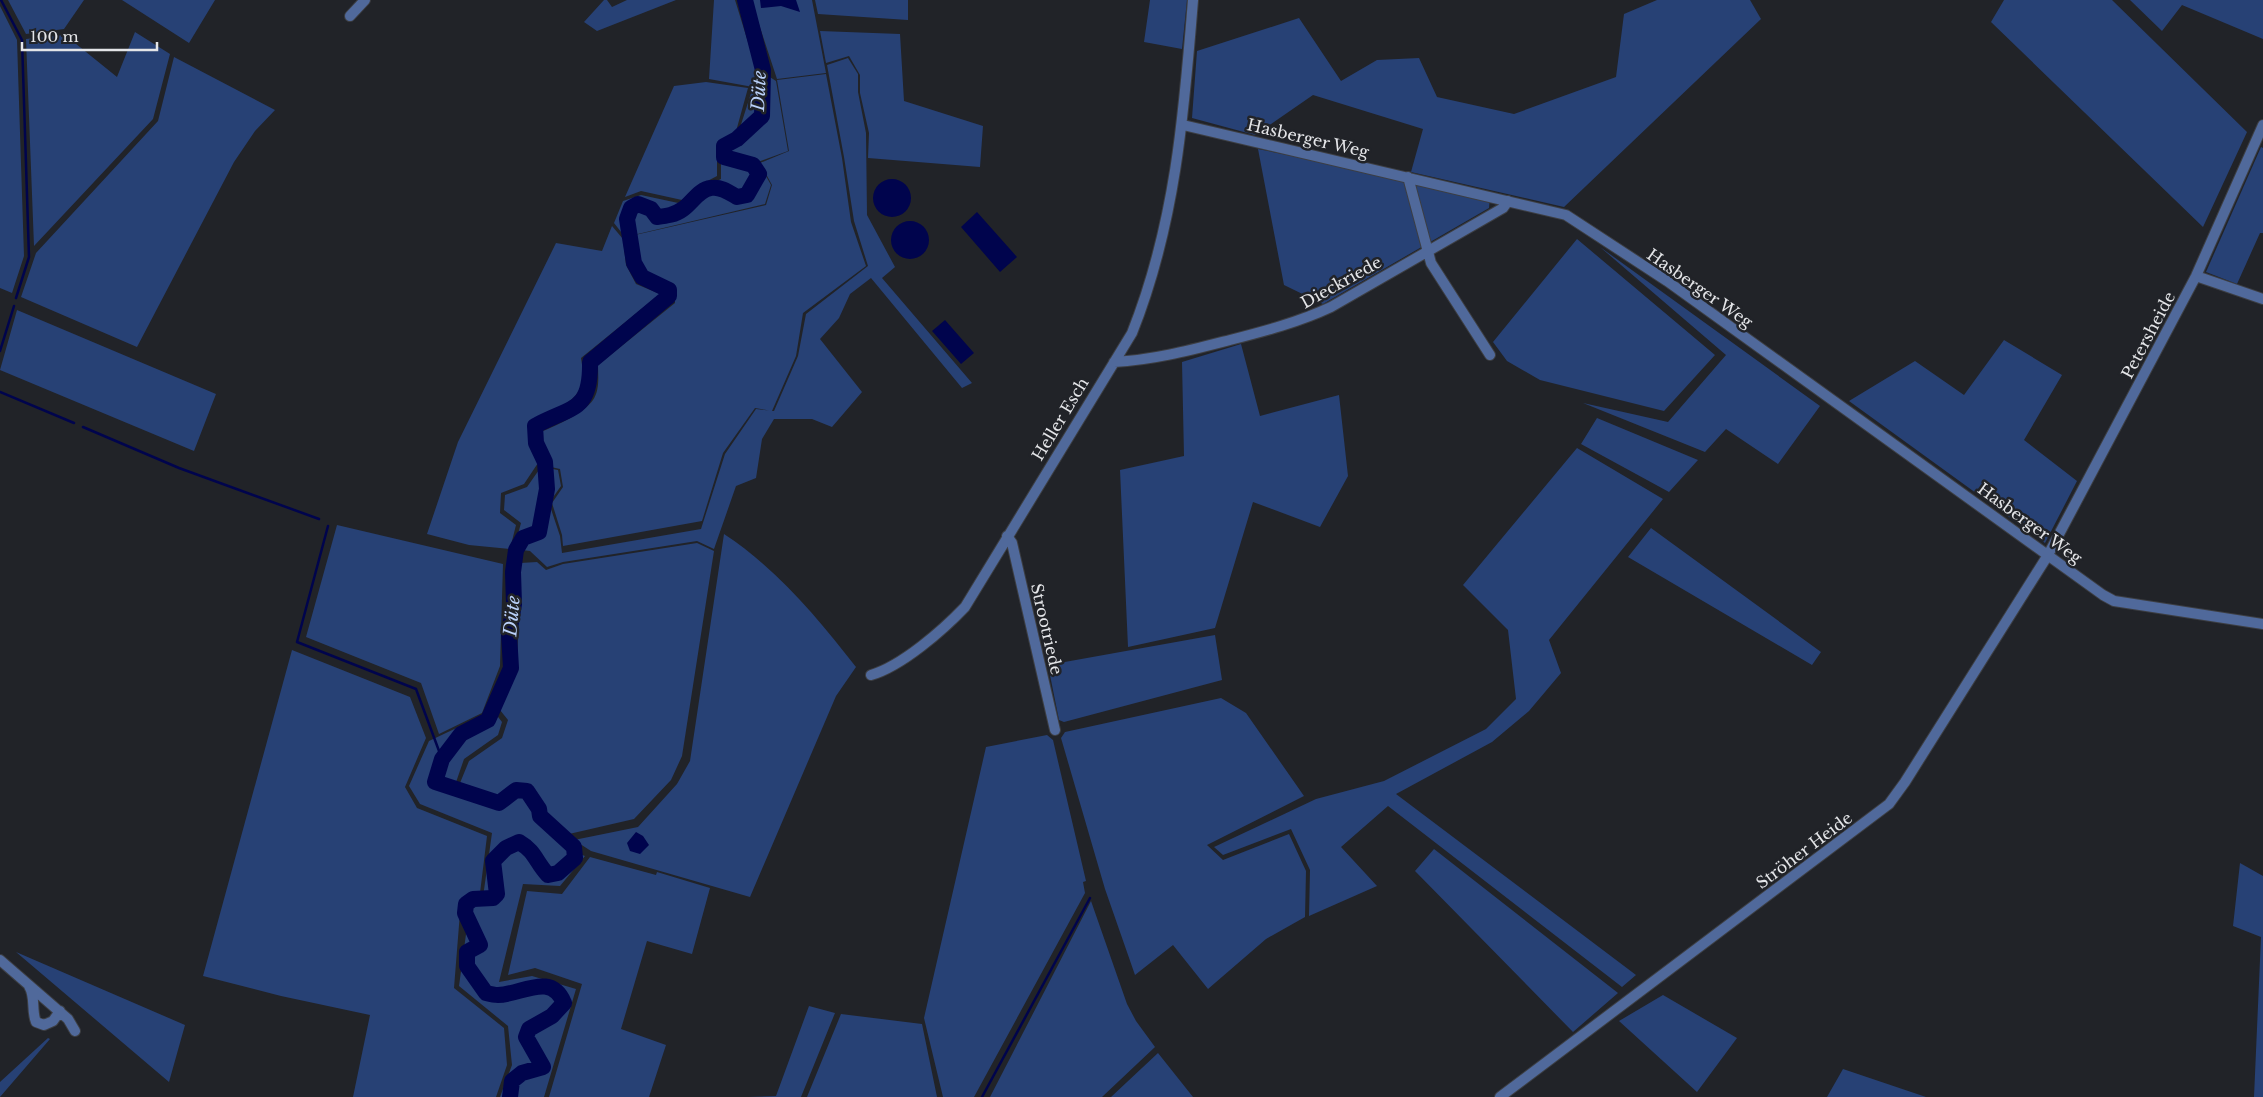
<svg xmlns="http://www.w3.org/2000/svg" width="2263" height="1097" font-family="'Libre Baskerville',serif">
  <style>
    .green { fill: #274175 }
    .water { fill: #00044d }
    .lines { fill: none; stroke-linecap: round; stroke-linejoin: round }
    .stream { stroke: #00044d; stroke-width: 2.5 }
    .river { stroke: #00044d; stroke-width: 16 }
    .street-casing { stroke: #3c3e43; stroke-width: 12 }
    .street { stroke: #50699b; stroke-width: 10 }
    .labels { text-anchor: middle; stroke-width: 5; stroke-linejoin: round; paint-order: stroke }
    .street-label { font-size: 16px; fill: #e4e5e8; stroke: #212328 }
    .water-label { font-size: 18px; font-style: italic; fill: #bad1fa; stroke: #212328 }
  </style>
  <rect width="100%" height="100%" fill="#212328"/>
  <path class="green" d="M8 0H84L64 29 26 34Z
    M122 0H215L189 43Z
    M604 0H607L612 7 627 0H676L597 31 584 22Z
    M714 0H735L756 68 776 81 788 151 758 162 771 185 765 204 625 237 614 223 623 201 641 195 683 204 699 189 721 179V145L737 137 753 87 709 79Z
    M751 0H812L826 73 777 79Z
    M815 0H908V20L818 14Z
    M1150 0H1187L1182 49 1144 42Z
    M1657 0H1750L1761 19 1564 207 1411 172 1423 129 1313 95 1255 135 1192 118 1197 51 1299 18 1341 81 1377 60 1419 58 1437 97 1514 114 1616 77 1624 14Z
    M2004 0H2112L2247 132 2203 227 1991 22Z
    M2130 0H2263V39L2182 5 2162 31Z
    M0 6 17 40 24 256 12 293 0 288Z
    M820 31 900 34 904 101 983 126 980 167 868 158 869 133 860 93V75L849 56 826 63Z
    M135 32 170 54 153 119 34 246 26 39 65 35 117 77Z
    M174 57 275 110 255 131 234 162 137 347 21 297 36 253 158 121Z
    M848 58 858 74V92L866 133 867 215 895 267 882 278 972 383 962 388 871 278 850 294 839 318 820 339 862 392 832 427 812 419H774L762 439 756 478 736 486 714 549 697 541 563 562 547 567 530 551 514 549 521 523 504 510 505 495 527 487 541 467 558 470 561 486 549 503 560 536 562 553 701 529 725 454 756 409 774 411 798 356 806 314 868 266 854 221 844 157 827 65Z
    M826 74 842 158 851 222 866 266 803 313 796 356 772 411 755 408 723 453 702 521 563 546 562 535 552 503 563 487 560 469 551 467 540 443 543 431C556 426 585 412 593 400 600 390 598 376 598 365L675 303 674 284C640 269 639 274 635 235L766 205 772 185 760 163 789 151 777 80Z
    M706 82 748 88 735 135 717 142V176L696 187 682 200 641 191 625 197 674 86Z
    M2261 147 2263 148V233H2260L2237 284 2206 272Z
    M1258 149 1490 196 1489 208 1323 304 1284 285Z
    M612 226 623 239 626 265 636 284 660 294 581 358C582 365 584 374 582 381 578 406 548 411 529 422L530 445 538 463 524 484 501 493 500 513 516 525 510 549 469 545 427 534 458 442 556 243 602 251Z
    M1577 239 1715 355 1664 411 1540 380 1507 361 1493 342Z
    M1600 247 1820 406 1778 464 1726 429 1705 452 1583 403 1668 422 1726 355Z
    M17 310 216 394 194 451 0 370Z
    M2004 340 2062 375 2024 440 2077 481 2045 543 1849 401 1915 361 1964 395Z
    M1241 344 1260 416 1339 395 1348 476 1320 527 1253 502 1215 628 1128 647 1120 470 1184 456 1182 362Z
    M1597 418 1698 460 1669 492 1581 444Z
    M1577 448 1663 499 1549 640 1561 673 1529 711 1492 742 1396 794 1636 975 1622 987 1388 806 1341 847 1377 886 1309 916 1310 870 1291 829 1223 855 1214 847 1316 799 1384 781 1486 729 1516 699 1508 630 1463 585Z
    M337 525 503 564 500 666 482 713 439 734 421 683 306 637Z
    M1651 528 1821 652 1812 665 1628 557Z
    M724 534C776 568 818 618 856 667L836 696 750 897 591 851 574 840 638 827 677 784 690 761Z
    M697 543 714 551 682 756 671 780 634 819 569 834 545 814V807L530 786 514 784 498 797 460 783 469 761 502 738 508 720 500 710 517 668 520 563 537 562 546 570 563 564Z
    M1215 635 1222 680 1064 722 1059 720 1048 665Z
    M292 650 410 697 426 738 405 787 417 808 487 836 480 893 469 895 461 900 454 988 504 1028 507 1065 496 1097H353L370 1015 281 996 203 976Z
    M1221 698 1246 713 1304 796 1207 845 1223 860 1289 834 1306 871 1305 917 1266 939 1208 989 1173 945 1135 975 1105 889 1061 738 1065 732Z
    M488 704 502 722 498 735 464 759 453 791 499 808 516 795 525 796 534 809 533 819 568 850 585 856 560 886 523 884 499 982 532 976 576 989 544 1097H500L512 1065 508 1026 459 986 469 912 473 905 482 904 492 833 420 804 409 786 429 741 484 715Z
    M1047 735 1053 740 1086 881 1083 882 1085 893 974 1097H943L924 1018 986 747Z
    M1434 849 1618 993 1573 1032 1415 871Z
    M590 857 656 875 657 872 710 888 692 954 647 941 621 1029 666 1045 649 1097H549L582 984 535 968 508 975 527 891 562 894Z
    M2240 863 2263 876V1097H2254L2261 937 2233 926Z
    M1091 901 1127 1004 1136 1021 1155 1047 1102 1097H990Z
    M16 952 185 1025 169 1082Z
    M1663 995 1737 1038 1697 1092 1619 1021Z
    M809 1006 835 1013 801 1097H748L776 1096Z
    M841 1014 922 1024 937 1097H807Z
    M48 1038 50 1039 0 1097V1082Z
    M1158 1053 1193 1097H1111Z
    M1843 1069 1926 1097H1827Z"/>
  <path class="water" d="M760 0H796L800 12 781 6 761 8Z
    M873 198a19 19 0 1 1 38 0a19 19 0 1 1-38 0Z
    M977 212 1017 257 1000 272 961 227Z
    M891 240a19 19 0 1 1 38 0a19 19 0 1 1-38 0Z
    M945 320 974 353 961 364 932 331Z
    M636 832 643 836 649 845 640 854 630 851 627 843Z"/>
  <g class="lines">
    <path class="stream" d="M1 0 22 40 29 257 16 298
      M0 351 14 306
      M0 392 74 423
      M83 427 179 468 319 519
      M328 526 297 642 416 689 442 759
      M982 1097 1090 898"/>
    <path class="river" d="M510 1097 512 1081 522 1073 543 1067 526 1037 529 1029 552 1016 564 1003C551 971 521 995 498 995 494 995 490 994 486 993L467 966V952L480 945 465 913 466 904 473 899 493 898 497 894 493 861 506 848 519 842C536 852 535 861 548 875L558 873 575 858 574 847 540 816 539 809 527 791 516 790 499 803 435 782 442 759 461 734 488 720 511 668 509 634 514 604 513 572 516 550 523 538 539 532 547 489 545 462 536 443 535 426C572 406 591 412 590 362L669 296V290L642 277 634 263 627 219 631 208 638 204 651 209 657 217C666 216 675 215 683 209 692 203 699 189 711 188 721 186 730 193 737 197L747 195 759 174 753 165 724 157V146L737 139 762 116 763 70 745 0"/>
    <defs>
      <path id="street" d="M350 16 365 0
        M1183 125 1566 215 1667 281 2103 595 2114 601 2263 624
        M1408 177 1431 263 1490 355
        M2196 276 2263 299
        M1114 362C1154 360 1191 350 1230 340 1265 331 1299 322 1331 307L1503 208 1508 201
        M1007 536 1012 543 1055 730
        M871 675C902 666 943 630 965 607L1132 333C1175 225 1184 115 1193 0
        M0 960 68 1019 75 1031
        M29 986C36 997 31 1010 36 1022L44 1025 53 1021 60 1011
        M1500 1097 1889 804 1905 782 2048 555 2196 276 2263 125"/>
    </defs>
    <use href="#street" class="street-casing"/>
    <use href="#street" class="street"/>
  </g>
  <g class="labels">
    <g class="street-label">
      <text transform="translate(1308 138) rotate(13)" y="6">Hasberger Weg</text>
      <text transform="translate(1341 282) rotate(-29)" y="6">Dieckriede</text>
      <text transform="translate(1700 288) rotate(35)" y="6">Hasberger Weg</text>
      <text transform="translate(2148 335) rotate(-62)" y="6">Petersheide</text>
      <text transform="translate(1060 419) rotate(-59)" y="6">Heller Esch</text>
      <text transform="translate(2030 523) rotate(36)" y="6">Hasberger Weg</text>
      <text transform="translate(1047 629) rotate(77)" y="6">Strootriede</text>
      <text transform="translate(1804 850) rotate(-37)" y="6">Ströher Heide</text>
    </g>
    <g class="water-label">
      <text transform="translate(759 91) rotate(-87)" y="6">Düte</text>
      <text transform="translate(512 616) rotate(-85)" y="6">Düte</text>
    </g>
  </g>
  <path d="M22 42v8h135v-8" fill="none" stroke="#e4e5e8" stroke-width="2.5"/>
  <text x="30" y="42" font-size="15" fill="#e4e5e8" stroke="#212328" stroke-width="4" paint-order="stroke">100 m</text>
</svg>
